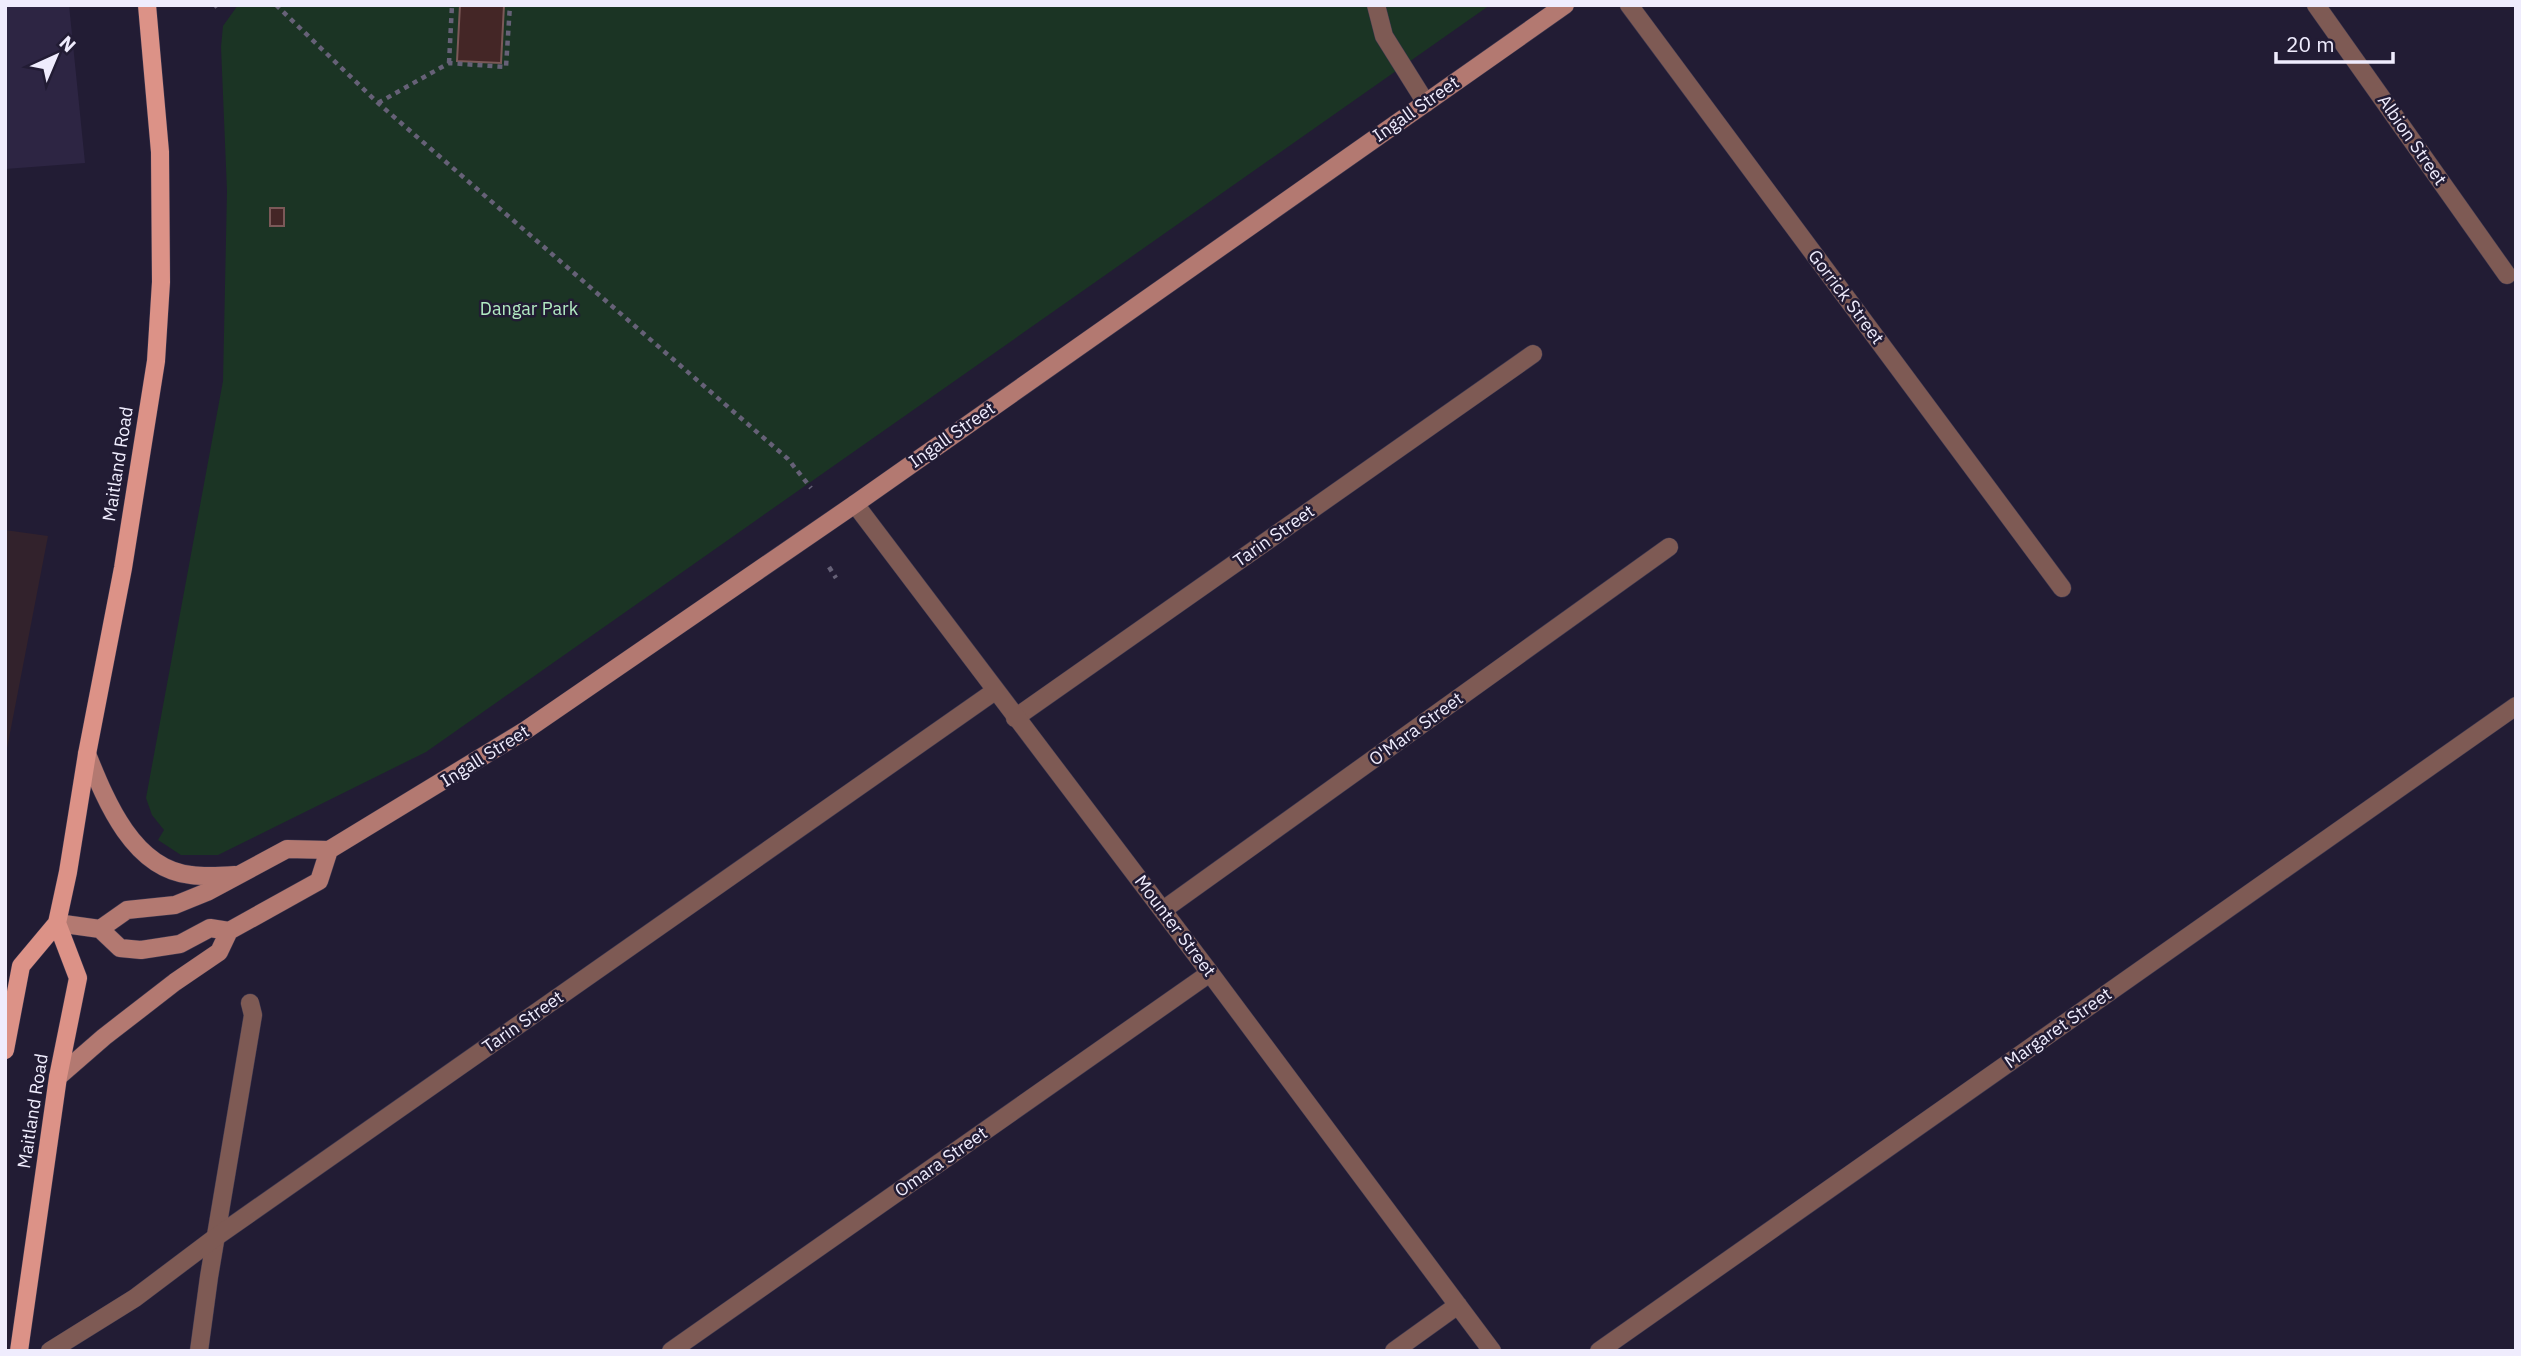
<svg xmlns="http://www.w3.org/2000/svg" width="2521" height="1356" font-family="'IBM Plex Sans',sans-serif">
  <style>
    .commercial { fill: #32222c }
    .built { fill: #2d2543 }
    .green { fill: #1b3424 }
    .building { fill: #442626; stroke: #7b5958; stroke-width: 2 }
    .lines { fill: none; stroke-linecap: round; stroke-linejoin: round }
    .lane-casing { stroke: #3f3950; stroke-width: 19 }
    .street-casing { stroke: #3f3950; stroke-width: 19 }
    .secondary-casing { stroke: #3f3950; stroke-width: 19 }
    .primary-casing { stroke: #3f3950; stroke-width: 19 }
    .path { stroke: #666177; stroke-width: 4.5; stroke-dasharray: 5 5; stroke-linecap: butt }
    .lane { stroke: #7e5a54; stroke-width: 18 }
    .street { stroke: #7e5a54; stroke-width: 18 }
    .secondary { stroke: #b37971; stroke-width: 18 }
    .primary { stroke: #dc9287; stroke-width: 18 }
    .labels { text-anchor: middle; stroke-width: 5; stroke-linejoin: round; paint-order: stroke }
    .street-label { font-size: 18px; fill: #efecfd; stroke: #221c34 }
    .park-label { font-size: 18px; fill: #b2ebc3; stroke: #221c34 }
  </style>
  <rect width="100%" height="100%" fill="#221c34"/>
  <path class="commercial" d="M5 530 48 536 5 759Z"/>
  <path class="built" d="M5 5H69L85 163 5 169Z"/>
  <path class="green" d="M238 5H1490L426 752 218 855H181L158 840 164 830 152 815 146 798 223 381 227 191 221 47 223 26Z"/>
  <path class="building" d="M460 5H504L501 63 457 61Z
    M270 208H284V226H270Z"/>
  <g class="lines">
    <defs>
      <path id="lane" d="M1376 5 1384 36 1426 103
        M1015 718 1533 354
        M1163 910 1669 547
        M199 1351 209 1277 253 1015 250 1003"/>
      <path id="street" d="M1629 5 2062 588
        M2316 5 2507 275
        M855 504 1210 973 1492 1351
        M50 1351 135 1298 216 1237 995 691
        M671 1351 1210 973
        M1394 1351 1458 1305
        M1599 1351 2516 706"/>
      <path id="secondary" d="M87 754C106 801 133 869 191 875 205 877 221 876 235 875
        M57 923 100 929 120 948 141 950 180 944 210 928 229 931
        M100 929 127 910 175 905 207 892 287 849 329 850 526 730 855 504 1565 5
        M58 1077 104 1037 175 982 219 952 229 931 319 881 329 850"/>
      <path id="primary" d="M5 1050 21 966 57 923 68 872 87 754 123 568 156 361 161 282 160 152 147 5
        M19 1351 58 1077 78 978 57 923"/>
    </defs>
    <use href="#lane" class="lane-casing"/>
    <use href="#street" class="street-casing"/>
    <use href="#secondary" class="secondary-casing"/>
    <use href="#primary" class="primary-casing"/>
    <path class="path" d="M276 5 378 103 788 459 811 488
      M214 7 217 5
      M449 63 452 5
      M378 103 449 63 506 67 510 5
      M829 567 836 578"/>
    <use href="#lane" class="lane"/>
    <use href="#street" class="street"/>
    <use href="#secondary" class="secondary"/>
    <use href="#primary" class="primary"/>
  </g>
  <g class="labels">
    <g class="street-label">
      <text transform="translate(1416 109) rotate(-35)" y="6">Ingall Street</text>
      <text transform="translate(2412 140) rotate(55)" y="6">Albion Street</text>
      <text transform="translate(1846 297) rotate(53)" y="6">Gorrick Street</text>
      <text transform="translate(952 435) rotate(-35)" y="6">Ingall Street</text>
      <text transform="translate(118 464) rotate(-81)" y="6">Maitland Road</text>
      <text transform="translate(1274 536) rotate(-35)" y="6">Tarin Street</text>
      <text transform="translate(1416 729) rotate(-36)" y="6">O'Mara Street</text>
      <text transform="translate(485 756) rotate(-32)" y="6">Ingall Street</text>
      <text transform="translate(1175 926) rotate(53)" y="6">Mounter Street</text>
      <text transform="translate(523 1022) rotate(-35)" y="6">Tarin Street</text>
      <text transform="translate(2058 1028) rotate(-35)" y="6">Margaret Street</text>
      <text transform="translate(33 1111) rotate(-81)" y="6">Maitland Road</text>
      <text transform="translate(941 1162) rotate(-35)" y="6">Omara Street</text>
    </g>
    <g class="park-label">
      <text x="529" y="315">Dangar Park</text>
    </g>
  </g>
  <rect width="2521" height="1356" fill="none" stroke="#efecfd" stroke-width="14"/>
  <g transform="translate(56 56) rotate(44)" stroke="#221c34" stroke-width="5" paint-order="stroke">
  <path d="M0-5L12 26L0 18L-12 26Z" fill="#efecfd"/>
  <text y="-10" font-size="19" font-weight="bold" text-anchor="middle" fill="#efecfd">N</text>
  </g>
  <path d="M2276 52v10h117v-10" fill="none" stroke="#efecfd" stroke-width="3.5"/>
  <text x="2286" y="52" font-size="21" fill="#efecfd" stroke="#221c34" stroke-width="5" paint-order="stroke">20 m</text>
</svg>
